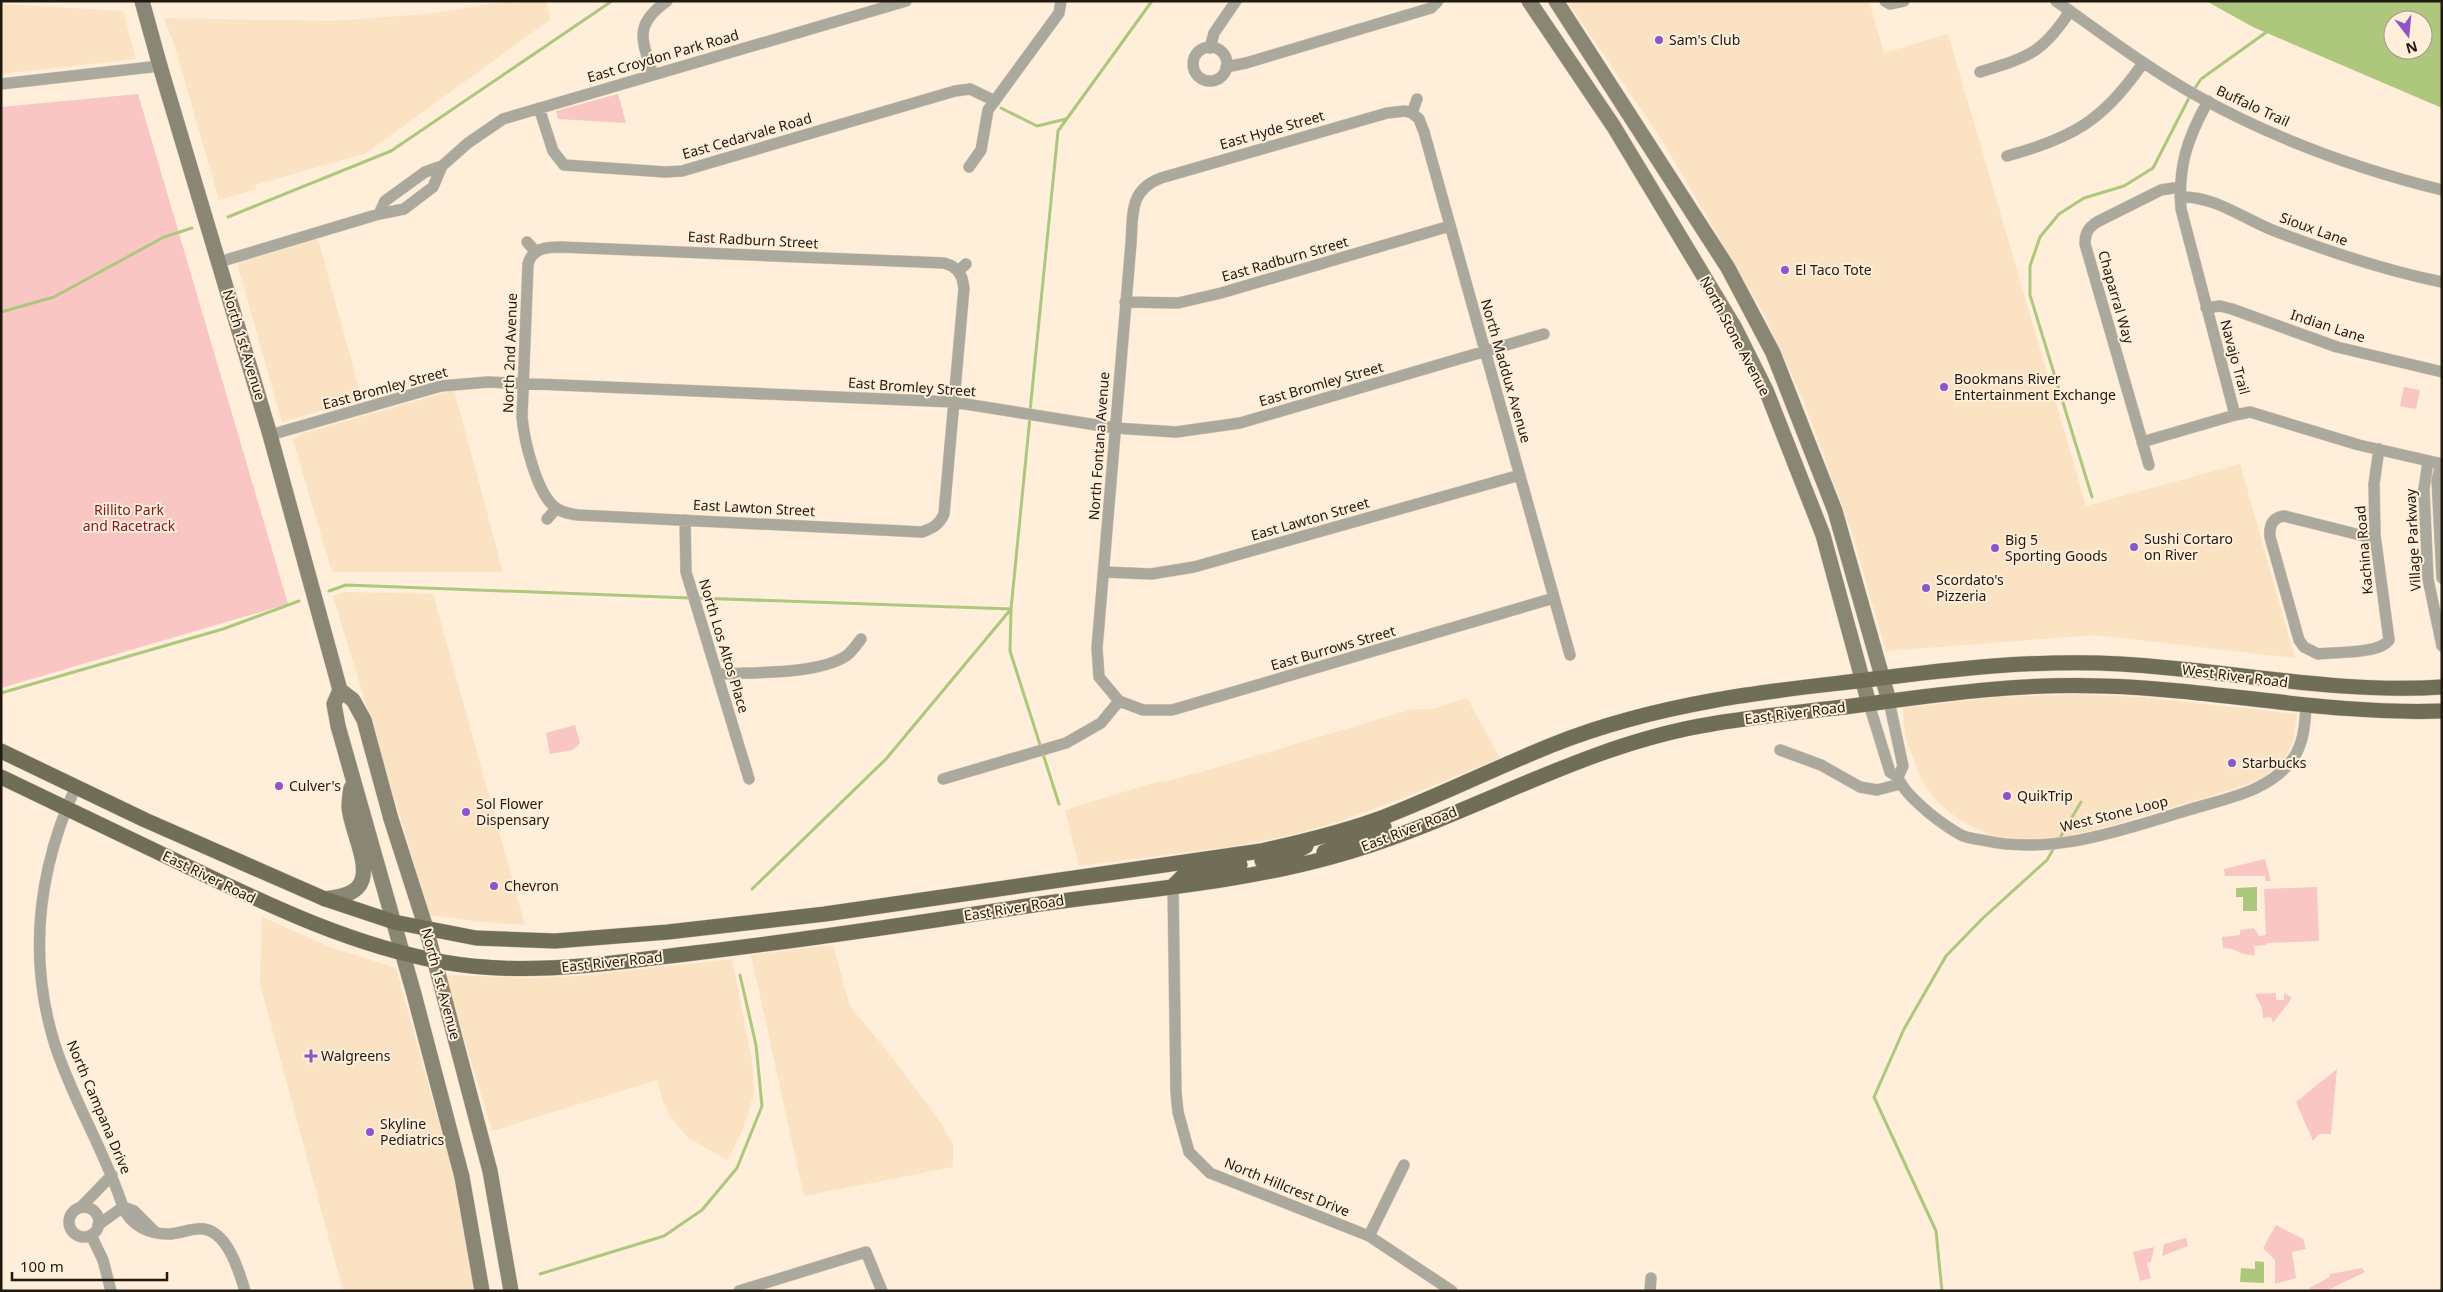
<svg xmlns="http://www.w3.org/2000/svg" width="2443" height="1292" font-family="'Noto Sans',sans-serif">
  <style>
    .built { fill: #fbe2c3 }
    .green { fill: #f9c6c4 }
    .water { fill: #adc87d; fill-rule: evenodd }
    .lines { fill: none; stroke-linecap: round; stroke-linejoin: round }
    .stream { stroke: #adc87d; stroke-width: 3 }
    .minor-casing { stroke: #daccba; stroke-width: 12 }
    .secondary-casing { stroke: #daccba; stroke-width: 16 }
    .primary-casing { stroke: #daccba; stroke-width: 16 }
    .minor { stroke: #aba99d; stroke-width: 11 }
    .secondary { stroke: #898674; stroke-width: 15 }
    .primary { stroke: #716e57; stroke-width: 15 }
    .poi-dot { fill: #8f54ca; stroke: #feeeda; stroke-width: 2 }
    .labels { text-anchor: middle; stroke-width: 4; stroke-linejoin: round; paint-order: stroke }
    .poi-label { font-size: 14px; fill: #201910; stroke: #feeeda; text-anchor: start }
    .street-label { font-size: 14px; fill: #201910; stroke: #feeeda }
    .park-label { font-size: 14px; fill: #7d1922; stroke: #feeeda }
  </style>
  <rect width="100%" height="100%" fill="#feeeda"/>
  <path class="built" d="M512 1H515L517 4 527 1H546L551 19 366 153 255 185 256 189 219 200 175 47 164 18 331 21 427 14Z
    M1567 1H1869L1884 53 1948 34 2086 506 2240 464 2295 658 2095 635 1886 651 1851 530 1804 402 1764 314 1660 137Z
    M1 4 123 11 136 59 1 74Z
    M318 239 362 399 282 422 237 263Z
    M454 390 503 572H332L293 440 301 434Z
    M345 592 433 594 525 925 483 922 430 915 333 596Z
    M2078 694 2140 697 2297 714 2293 742 2283 761 2264 777 2233 789 2096 830 2045 840 2022 842 1990 835 1961 821 1937 802 1922 781 1905 737 1903 708 1998 697Z
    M1467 698 1500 758 1403 798 1341 821 1292 835 1236 846 1079 866 1065 810 1156 782 1172 780 1232 763 1413 709H1433Z
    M262 917 330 947 396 968 454 1177 474 1291H343L260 984Z
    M833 945 850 1006 899 1066 942 1125 953 1144V1167L804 1196 751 955Z
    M732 959 752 1061 754 1093 742 1132 727 1160 687 1137 671 1117 664 1104 657 1080 492 1131 445 975 534 978 580 976Z"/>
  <path class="green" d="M138 94 288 604 1 688V107Z
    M618 94 626 123 558 119 556 111Z
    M2404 387 2420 390 2416 409 2400 406Z
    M575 725 580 743 573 750 550 754 546 733Z
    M2265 859 2271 881H2265V876H2225L2224 869Z
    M2317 887 2319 941 2266 943V945L2254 946 2255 955C2241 956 2234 947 2223 948L2222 937 2240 935V930L2254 928 2259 936 2266 935 2264 889Z
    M2276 993V1000H2284V993L2292 998 2273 1023 2271 1017 2263 1018 2262 1008 2255 994Z
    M2337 1069 2331 1134H2319L2313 1141 2296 1102Z
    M2276 1225 2303 1239 2306 1249 2292 1252 2296 1278 2275 1284V1260L2263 1248Z
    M2186 1238 2188 1246 2162 1256 2164 1244Z
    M2154 1247 2151 1262 2147 1263 2151 1278 2140 1281 2133 1252Z
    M2362 1268 2365 1272 2326 1291H2312L2309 1288 2330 1277V1274Z"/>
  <path class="water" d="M2206 1H2442V108L2253 27ZM2393 20H2423V50H2393Z
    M2257 887V911H2243V897H2236V888Z
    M2255 1261 2264 1262V1283L2240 1282 2241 1268 2255 1269Z"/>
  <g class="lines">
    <path class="stream" d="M2193 91 2201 79 2268 31
      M1001 108 1037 126 1066 119
      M228 217 391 151 612 1
      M1 312 54 297 164 237 192 228
      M1030 411 1058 131 1152 1
      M2092 497 2030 295V266L2040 237 2059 214 2084 198 2124 186 2153 168 2190 96
      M329 591 346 585 690 598
      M696 598 1011 609 1010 651 1059 804
      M1 693 223 629 299 601
      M2058 841 2081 802
      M752 889 886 759 1011 609 1030 417
      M540 1274 664 1236 702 1210 737 1168 762 1106 756 1045 740 975
      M1942 1291 1936 1231 1874 1097 1904 1029 1946 956 1983 918 2047 860 2055 846"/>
    <defs>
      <path id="minor" d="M1885 1 1890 4 1904 1
        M2056 1C2104 35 2150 70 2201 98 2277 140 2358 169 2442 190
        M1193 64a17 17 0 1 1 34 0a17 17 0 1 1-34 0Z
        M1210 48 1214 33 1236 1
        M1226 67 1246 63 1431 8 1438 1
        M1980 72C2028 57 2042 54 2070 11
        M653 75C642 40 633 25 667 1
        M1 84 160 66
        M1417 99 1412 113 1419 119 1424 132 1570 655
        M2208 101C2187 139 2178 166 2181 209L2235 415 2250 412 2359 445 2442 464
        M539 108 553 151 564 165 665 172 682 171 955 91 970 89 995 101
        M2007 156C2073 138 2104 120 2143 63
        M969 167 981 150 988 110 1059 13 1061 1
        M2180 197C2215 195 2248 222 2280 233 2333 253 2387 271 2442 282
        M379 214 385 201 425 172 442 166 468 143 503 119 906 1
        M527 242 536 252
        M219 262 379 214 404 209 433 187 442 166
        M958 271 962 278 964 288 944 514C939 525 933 528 922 532L578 515C570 514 563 513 556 508 537 495 524 440 522 417L528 264C532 248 547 247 561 247L944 263 952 266 958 271 966 264
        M1125 302 1178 303 1221 293 1450 226
        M2206 308 2220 306 2232 309 2337 347 2442 372
        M270 435 441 386 488 382 953 402 1115 428 1176 432 1240 423 1544 334
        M2142 442 2235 415
        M2428 461 2424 489 2428 579 2442 646
        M2441 464 2437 480 2442 578
        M2149 465 2085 244C2085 233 2088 228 2097 222L2161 190 2180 187
        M547 519 556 509
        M685 520 686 572 749 779
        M2375 535 2364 536 2284 516C2272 518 2269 526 2270 537L2299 640 2304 647 2318 654C2335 652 2380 654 2389 640L2375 535 2374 484 2379 449
        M1105 572 1151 574 1194 567 1520 475
        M717 674C752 672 817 675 846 656 852 652 857 644 861 639
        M1119 701 1099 677 1097 648 1131 243C1133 214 1129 190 1161 178L1387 113 1405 111 1412 113
        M1119 701 1143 710H1172L1554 598
        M1889 701 1903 766 1898 777
        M1869 704 1890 772 1898 777C1903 791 1918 803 1929 813 1939 821 1950 829 1961 835 1967 838 1975 839 1982 840 2051 856 2120 831 2185 811 2222 799 2268 793 2292 760 2304 744 2305 724 2306 706
        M1780 750 1821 765 1860 787 1877 790 1900 784
        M943 779 1066 743 1101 723 1119 701
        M76 786C38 870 27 956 55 1045 73 1101 105 1151 123 1207L98 1225
        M1173 886 1176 1092 1178 1112 1189 1152 1210 1173 1369 1236 1452 1291
        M81 1207 112 1175
        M69 1222a15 15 0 1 1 30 0a15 15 0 1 1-30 0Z
        M154 1231 134 1211 123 1207C131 1226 149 1234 169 1234 180 1234 193 1227 204 1229 228 1233 239 1271 245 1291
        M91 1235 103 1260 111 1291
        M1369 1236 1404 1165
        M739 1291 866 1252 882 1291
        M1650 1291 1651 1278"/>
      <path id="secondary" d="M142 1 160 66 270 435 340 690 334 704 338 726 414 994 462 1177 482 1291
        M1529 1 1614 127 1735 328 1766 390 1823 535 1869 704
        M1556 1 1728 268 1773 353 1835 511 1889 701
        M340 690 353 700 364 720 391 819 426 928 490 1171 511 1291
        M325 899C336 897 350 896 358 887 374 869 350 829 349 807 349 801 350 794 351 788"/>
      <path id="primary" d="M1 751 145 820 325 899 394 922 476 938 555 941 668 932 825 914 1261 851C1302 842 1344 832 1384 817 1441 795 1495 768 1552 745 1604 724 1660 710 1716 700 1765 691 1816 686 1866 680 1951 669 2035 659 2121 664 2228 670 2334 694 2442 687
        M1 777C66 808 130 839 195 870 275 908 355 946 443 962 527 977 611 963 694 953 803 940 911 924 1020 907 1124 891 1230 885 1331 857 1458 823 1570 750 1700 726 1758 715 1817 711 1875 703 1950 693 2026 683 2102 686 2216 689 2327 715 2442 711
        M1324 852 1384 827
        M1262 861 1289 856 1306 846
        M1173 886 1184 875 1240 865"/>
    </defs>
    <use href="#minor" class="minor-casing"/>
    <use href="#secondary" class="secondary-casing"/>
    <use href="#primary" class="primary-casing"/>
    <use href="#minor" class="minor"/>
    <use href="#secondary" class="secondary"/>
    <use href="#primary" class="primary"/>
  </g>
  <g class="poi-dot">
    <circle cx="1659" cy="40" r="5"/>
    <circle cx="1785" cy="270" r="5"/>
    <circle cx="1944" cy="387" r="5"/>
    <circle cx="2134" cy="547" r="5"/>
    <circle cx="1995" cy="548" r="5"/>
    <circle cx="1926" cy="588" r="5"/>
    <circle cx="2232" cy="763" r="5"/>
    <circle cx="279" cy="786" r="5"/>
    <circle cx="2007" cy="796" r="5"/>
    <circle cx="466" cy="812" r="5"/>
    <circle cx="494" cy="886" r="5"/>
    <path d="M308.5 1048.5h5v5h5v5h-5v5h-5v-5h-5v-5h5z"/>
    <circle cx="370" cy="1132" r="5"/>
  </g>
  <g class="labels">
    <g class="poi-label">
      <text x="1669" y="45">Sam's Club</text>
      <text x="1795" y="275">El Taco Tote</text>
      <text x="1954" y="384">Bookmans River<tspan x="1954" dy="16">Entertainment Exchange</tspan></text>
      <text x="2144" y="544">Sushi Cortaro<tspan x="2144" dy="16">on River</tspan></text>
      <text x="2005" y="545">Big 5<tspan x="2005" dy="16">Sporting Goods</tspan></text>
      <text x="1936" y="585">Scordato's<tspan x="1936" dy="16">Pizzeria</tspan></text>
      <text x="2242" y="768">Starbucks</text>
      <text x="289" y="791">Culver's</text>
      <text x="2017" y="801">QuikTrip</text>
      <text x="476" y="809">Sol Flower<tspan x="476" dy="16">Dispensary</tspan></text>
      <text x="504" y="891">Chevron</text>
      <text x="321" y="1061">Walgreens</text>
      <text x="380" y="1129">Skyline<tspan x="380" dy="16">Pediatrics</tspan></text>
    </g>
    <g class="street-label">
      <text transform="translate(663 56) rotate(-16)" y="5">East Croydon Park Road</text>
      <text transform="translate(2253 106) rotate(25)" y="5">Buffalo Trail</text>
      <text transform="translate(1272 130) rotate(-16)" y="5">East Hyde Street</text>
      <text transform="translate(747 136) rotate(-16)" y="5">East Cedarvale Road</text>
      <text transform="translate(2314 229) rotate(20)" y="5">Sioux Lane</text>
      <text transform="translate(753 240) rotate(3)" y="5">East Radburn Street</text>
      <text transform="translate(1285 259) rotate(-16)" y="5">East Radburn Street</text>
      <text transform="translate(2116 297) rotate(74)" y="5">Chaparral Way</text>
      <text transform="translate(2328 326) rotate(18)" y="5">Indian Lane</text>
      <text transform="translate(1735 336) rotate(62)" y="5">North Stone Avenue</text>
      <text transform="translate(244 345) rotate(73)" y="5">North 1st Avenue</text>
      <text transform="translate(510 353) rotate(-88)" y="5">North 2nd Avenue</text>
      <text transform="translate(2235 357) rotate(75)" y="5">Navajo Trail</text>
      <text transform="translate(1506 371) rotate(74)" y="5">North Maddux Avenue</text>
      <text transform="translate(1321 384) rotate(-16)" y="5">East Bromley Street</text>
      <text transform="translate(912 387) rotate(4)" y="5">East Bromley Street</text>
      <text transform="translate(385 388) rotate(-15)" y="5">East Bromley Street</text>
      <text transform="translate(1099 446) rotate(-86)" y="5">North Fontana Avenue</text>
      <text transform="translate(754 508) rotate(3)" y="5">East Lawton Street</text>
      <text transform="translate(1310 519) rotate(-16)" y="5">East Lawton Street</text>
      <text transform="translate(2413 540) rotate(-93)" y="5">Village Parkway</text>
      <text transform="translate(2364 550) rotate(-95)" y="5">Kachina Road</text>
      <text transform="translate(724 646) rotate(73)" y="5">North Los Altos Place</text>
      <text transform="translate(1333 648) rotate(-16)" y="5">East Burrows Street</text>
      <text transform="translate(2235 676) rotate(7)" y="5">West River Road</text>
      <text transform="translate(1795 713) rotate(-7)" y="5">East River Road</text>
      <text transform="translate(2114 814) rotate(-14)" y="5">West Stone Loop</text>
      <text transform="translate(1409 829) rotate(-21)" y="5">East River Road</text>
      <text transform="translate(209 877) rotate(26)" y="5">East River Road</text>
      <text transform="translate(1014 908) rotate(-9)" y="5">East River Road</text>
      <text transform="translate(612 962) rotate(-6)" y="5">East River Road</text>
      <text transform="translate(441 984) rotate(75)" y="5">North 1st Avenue</text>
      <text transform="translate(99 1107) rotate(67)" y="5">North Campana Drive</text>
      <text transform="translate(1287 1187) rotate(22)" y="5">North Hillcrest Drive</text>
    </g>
    <g class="park-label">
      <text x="129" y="515">Rillito Park<tspan x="129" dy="16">and Racetrack</tspan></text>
    </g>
  </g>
  <rect width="2443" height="1292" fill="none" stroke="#201910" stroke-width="5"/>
  <g transform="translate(2408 35) rotate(164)"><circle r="24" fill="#feeeda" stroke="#a59989"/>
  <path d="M0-4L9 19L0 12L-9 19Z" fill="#8f54ca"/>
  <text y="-8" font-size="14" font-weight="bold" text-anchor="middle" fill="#201910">N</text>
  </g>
  <path d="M12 1272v8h155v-8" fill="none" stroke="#201910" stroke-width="2.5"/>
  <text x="20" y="1272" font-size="15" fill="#201910" stroke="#feeeda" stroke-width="4" paint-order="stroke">100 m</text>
</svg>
